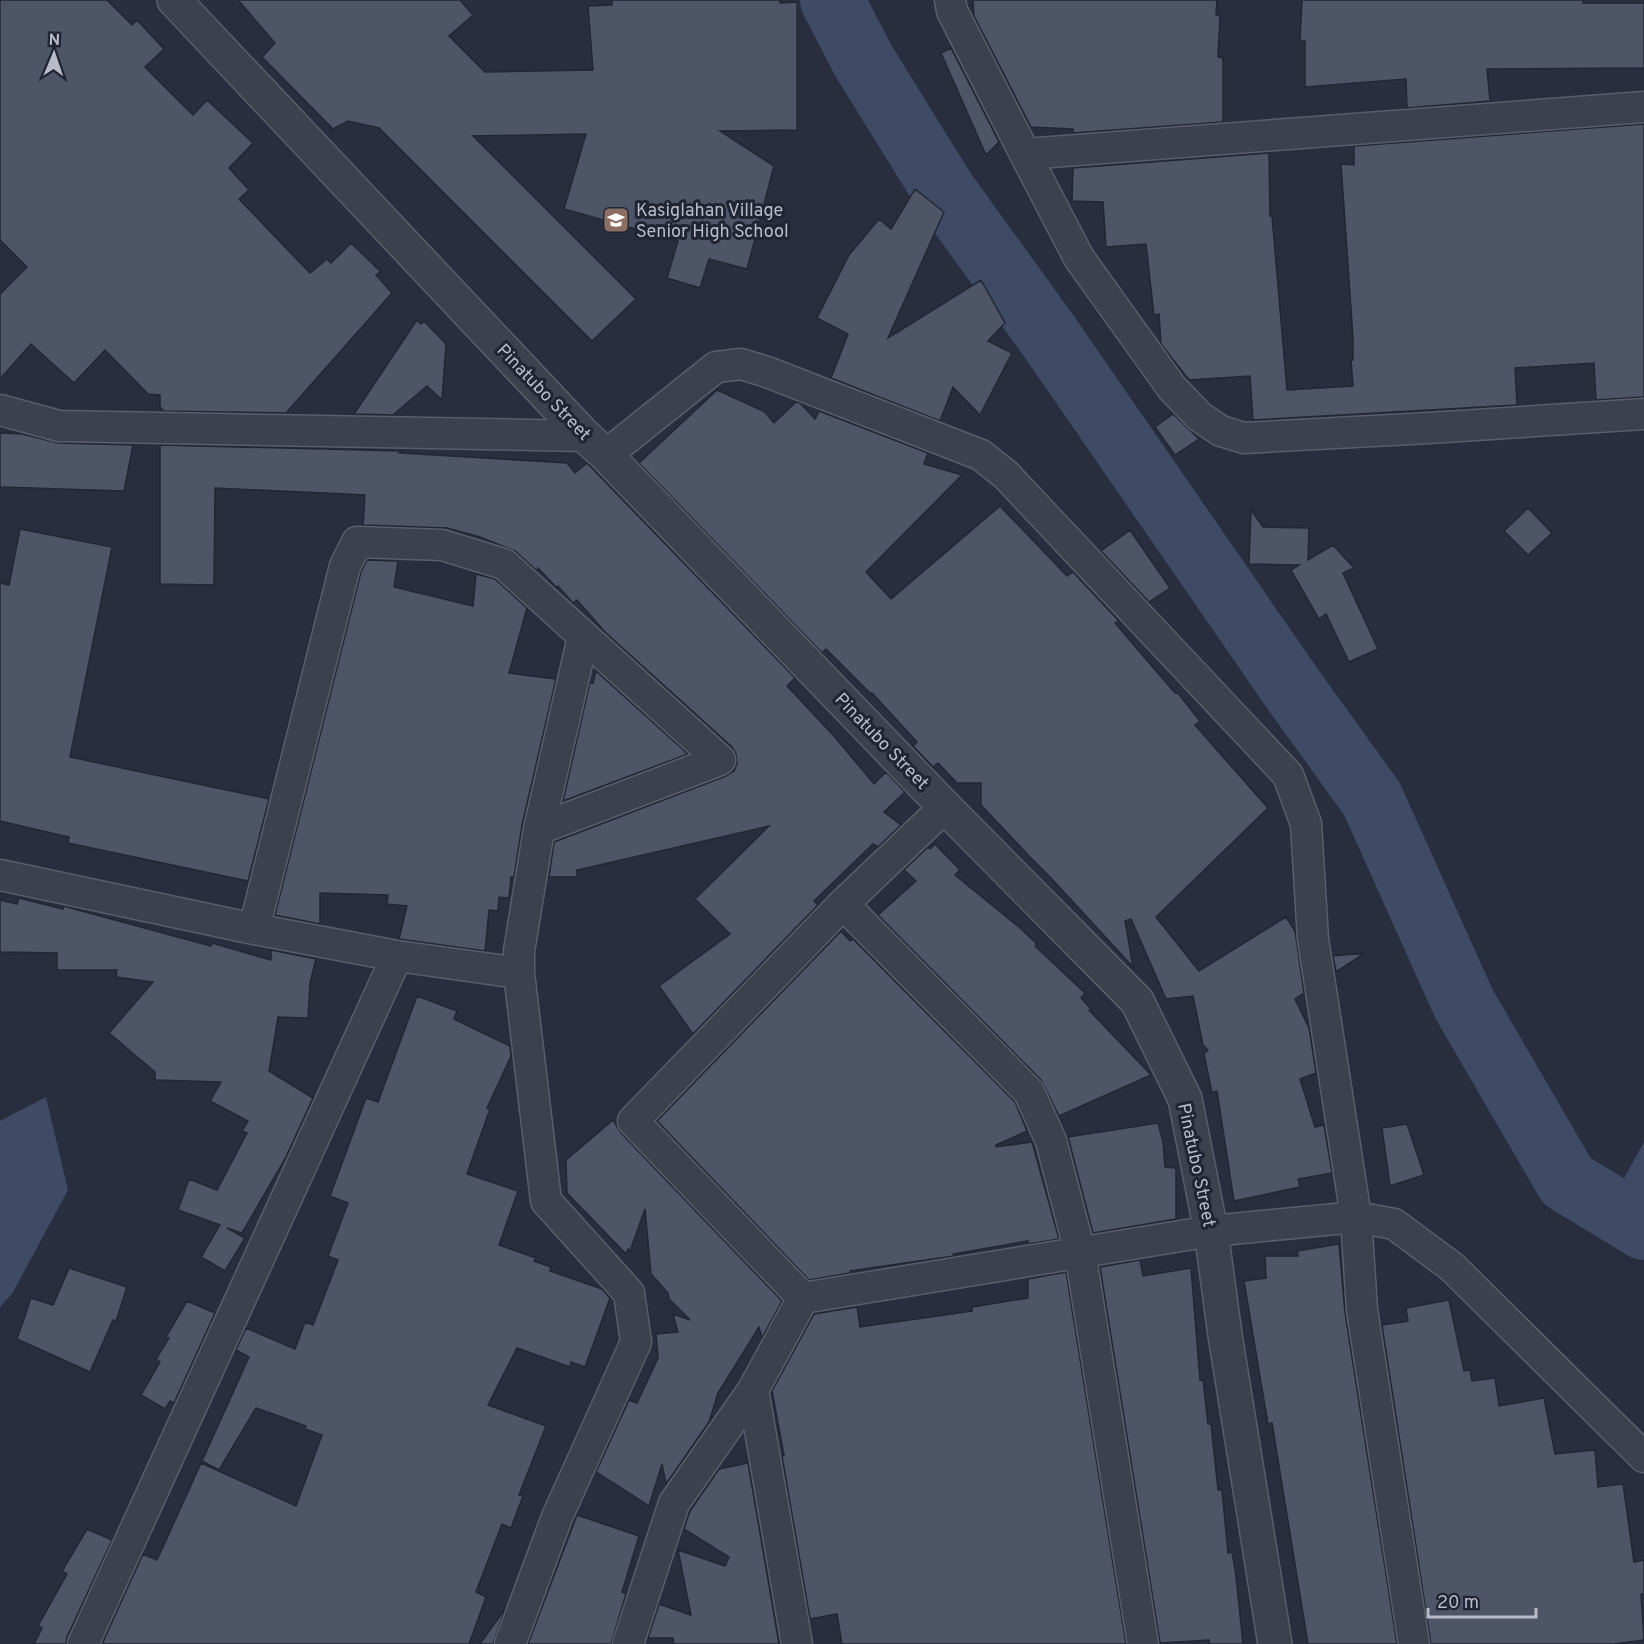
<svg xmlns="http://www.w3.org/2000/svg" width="1644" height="1644" font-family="Overpass,sans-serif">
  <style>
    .water { fill: #3f4a65 }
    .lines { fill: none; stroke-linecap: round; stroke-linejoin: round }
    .river { stroke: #3f4a65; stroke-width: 64 }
    .building { fill: #4e5566; stroke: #222735; stroke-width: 1.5 }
    .minor-casing { stroke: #595e6c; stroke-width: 33 }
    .tertiary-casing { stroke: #595e6c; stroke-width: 36 }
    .minor { stroke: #3c414e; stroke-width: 30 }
    .tertiary { stroke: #3c414e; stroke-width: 33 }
    .labels { text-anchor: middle; stroke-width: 6; stroke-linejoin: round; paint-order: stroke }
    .poi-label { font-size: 18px; fill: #b8bcc9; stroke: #202533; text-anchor: start }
    .street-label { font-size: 18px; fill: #b8bcc9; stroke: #202533 }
  </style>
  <rect width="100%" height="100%" fill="#282e3e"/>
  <path class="water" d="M46 1097 68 1190 12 1294 0 1307V1121Z
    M1644 1142V1251L1622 1182Z"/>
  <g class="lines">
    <path class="river" d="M832 0 863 60 944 191 1046 332 1292 688 1372 799 1464 1004 1567 1181 1644 1228"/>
  </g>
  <path class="building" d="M0 0H107L132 25 137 20 164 49 145 67 193 115 207 100 253 143 229 168 249 190 239 199 310 273 327 259 331 263 351 243 381 272 376 275 392 293 286 413 164 411 160 407V395L148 394 105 350 74 383 31 344 0 379V294L27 267 0 240Z
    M238 0H460L473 15 449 36 485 72 593 70 588 6 612 5V0H780V3L797 2V130L720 131 774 166 747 269 709 259 700 288 667 278 678 241 564 209 586 134 473 136 636 299 592 341 379 128 348 121 333 129 262 57 275 43Z
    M973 0H1217L1216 15H1220L1218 57 1223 58V122L1073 133V129L1031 127 974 16Z
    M1302 0H1583V3H1644V68L1487 69 1490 101 1407 108 1406 79 1305 87V41H1300Z
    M951 48 999 142 986 155 941 53Z
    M1644 124V397L1596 400 1594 363 1515 368 1517 405 1253 420 1250 376 1189 380 1161 344 1159 314 1154 315 1146 244 1106 247 1103 202 1072 201 1073 168 1269 153 1270 216H1272L1287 390 1353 386 1351 360H1353V338L1341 164 1354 165V146Z
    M915 189 944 212 888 338 981 280 1005 323 988 341 1012 353 980 415 953 387 940 421 831 378 848 334 817 318 849 255 879 219 891 229Z
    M417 320 421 324 424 321 446 344 442 400 427 386 393 415 354 414Z
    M717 390 765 412 774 423 796 402 800 403 815 419 819 411 928 453 924 464 962 475 866 572 891 599 1000 506 1067 576 1073 572 1119 621 1115 623 1175 693H1178L1200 721 1195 725 1268 808 1156 917 1199 971 1286 917 1295 931 1304 993 1295 999 1309 1028 1316 1073 1300 1079 1315 1127 1324 1125 1332 1173 1298 1179 1300 1187 1234 1201 1217 1091 1212 1093 1204 1054 1208 1050 1203 1045 1193 996 1166 999 1131 919 1125 921 1133 967 1051 878 1029 856 981 805V783H957L938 763 933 767 913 746 917 742 872 693 871 694 826 649 822 653 639 463Z
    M1173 414 1199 439 1175 455 1155 427Z
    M0 433 22 434 59 443 133 445 124 491 0 487Z
    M160 445 402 451 399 453 567 463 575 473 587 463 795 678 787 686 834 736 874 784 886 772 905 792 884 812 901 825 878 847 873 844 814 901 818 905 693 1034 659 986 730 934 695 899 769 826 577 870V877H549L554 842 726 776 734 771 737 763 736 754 732 747 606 633 577 600 573 603 558 586 557 588 538 568 537 571 515 551 480 537 447 528 363 525 365 495 215 488 214 585 160 584Z
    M1528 508 1552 533 1528 555 1504 531Z
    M1251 510 1263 527 1309 528 1308 560 1333 545 1354 568 1343 573 1378 649 1349 662 1326 614 1319 619 1291 570 1299 565 1249 564Z
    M20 529 112 547 70 757 269 799 248 881 68 843 69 837 0 821V583L9 585Z
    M1130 530 1170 588 1149 602 1101 551Z
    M367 560 398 561 394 587 473 606 476 574 495 579 527 608 509 673 556 679 522 825 514 877H511L509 898 499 897 498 911 489 910 485 951 399 939 407 906 387 904 388 895 320 893V924L275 915 361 572Z
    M596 671 688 754 563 801 590 682 593 683Z
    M935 844 960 870 955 875 1019 927 1037 944 1035 946 1085 993 1081 998 1091 1009 1089 1010 1151 1075 1059 1116 1041 1080 878 915 916 881 904 870 928 847 930 849Z
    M19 898 63 909 64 906 67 907 211 946 212 943 271 960V950L316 959 310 983 308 1018 278 1017 269 1071 313 1098 285 1159 242 1233 227 1228 245 1238 225 1271 201 1257 220 1225 178 1210 189 1179 217 1190 247 1133 242 1131 248 1121 210 1101 221 1082 155 1080V1072L109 1033 153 982 116 977 117 970H57V953L0 952V900L17 904Z
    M841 931 850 941 853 939 1015 1102 1027 1131 996 1145V1147L1032 1142 1059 1239 1028 1244V1241L953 1254 954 1256 850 1271V1273L809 1280 657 1121Z
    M1365 953 1336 972 1333 956Z
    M417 996 457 1011 454 1019 510 1046 511 1056 487 1108 490 1109 467 1174 518 1191 499 1245 536 1258 534 1261 551 1267 550 1271 602 1289 610 1298 585 1367 571 1362 570 1367 517 1348 488 1405 546 1426 519 1495 523 1496 511 1528 502 1524 476 1592 486 1597 469 1644H102L143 1554 157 1560 201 1463 296 1506 322 1435 305 1429 306 1426 256 1408 219 1470 202 1461 249 1357 236 1350 246 1328 295 1349 305 1322 313 1325 338 1260 328 1256 348 1203 330 1196 366 1098 378 1102Z
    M613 1120 621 1133 782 1301 762 1338 759 1327 718 1393 709 1422 666 1484 662 1464 649 1506 596 1472 629 1400 637 1403 658 1358 656 1334 678 1332 673 1314 690 1320 669 1299 668 1293 651 1274 645 1209 630 1251 628 1249 626 1254 567 1193 566 1160Z
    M1158 1123 1163 1142 1165 1167 1176 1168V1219L1093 1233 1068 1137Z
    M1407 1124 1424 1175 1390 1186 1382 1128Z
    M1339 1244 1345 1313 1397 1644H1308L1272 1423 1268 1424 1244 1281 1266 1278 1265 1256H1298L1297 1251Z
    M1140 1260 1143 1276 1191 1268 1200 1380 1203 1379 1208 1424H1211L1218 1490H1222L1228 1553 1232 1552 1236 1576 1243 1644H1210L1209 1640 1160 1643 1100 1267Z
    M69 1268 127 1287 116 1321 113 1320 90 1372 17 1339 31 1298 53 1305Z
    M1066 1272 1126 1644H842L837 1614 810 1619 782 1456 784 1455 772 1391 814 1314 857 1307 860 1327 972 1311V1307L1028 1298V1279Z
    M1449 1300 1464 1371 1470 1370 1472 1381 1495 1378 1499 1406 1544 1398 1555 1454 1595 1450 1598 1487 1623 1484 1634 1562 1644 1560V1594H1641L1644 1640 1613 1644H1431L1382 1325 1408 1321 1406 1308Z
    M187 1301 215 1313 174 1403 170 1401 165 1409 141 1395 160 1362 156 1359 169 1338 166 1337Z
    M748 1463 779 1644H674L673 1638H648L659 1604 691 1615 678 1550 725 1566 729 1557 684 1529 690 1511 719 1469Z
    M577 1515 639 1536 622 1592 626 1594 611 1644H528Z
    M87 1529 112 1540 67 1637 66 1644H34L42 1628 38 1626 67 1574 62 1571Z
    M505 1609 493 1644H480Z"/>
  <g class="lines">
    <defs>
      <path id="minor" d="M950 0 952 11 1025 154 1644 107
        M1025 154 1079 258 1172 388 1200 417 1221 431 1244 438 1429 428 1644 414
        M0 410 59 426 585 436
        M606 455 716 367 741 364 767 372 981 455 1006 475 1288 775 1306 824 1313 939 1356 1217 1362 1310 1414 1644
        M0 875 254 929 397 956 519 973
        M843 904 1029 1092 1051 1141 1080 1252 1143 1644
        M254 929 345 566 357 542 442 545 504 564 720 760 539 829
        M803 1298 1211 1231 1356 1217 1394 1224 1452 1267 1644 1457
        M753 1390 797 1644
        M83 1644 397 956
        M510 1644 557 1517 636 1342 629 1293 546 1201 519 973V951L539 829 583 637
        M628 1644 674 1503 753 1390 803 1298 633 1121 843 904 945 807"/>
      <path id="tertiary" d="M174 0 585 436 606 455 945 807 1137 1001 1185 1099 1211 1231 1225 1335 1275 1644"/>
    </defs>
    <use href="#minor" class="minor-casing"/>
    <use href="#tertiary" class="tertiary-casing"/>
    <use href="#minor" class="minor"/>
    <use href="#tertiary" class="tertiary"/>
  </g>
  <defs>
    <symbol id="school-square" viewBox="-11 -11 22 22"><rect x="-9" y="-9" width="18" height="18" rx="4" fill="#8d6e63" stroke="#202533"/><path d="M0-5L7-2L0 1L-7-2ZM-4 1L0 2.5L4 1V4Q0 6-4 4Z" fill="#fff"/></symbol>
  </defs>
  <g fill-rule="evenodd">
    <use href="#school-square" x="601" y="205" width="30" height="30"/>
  </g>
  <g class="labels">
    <g class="poi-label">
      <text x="636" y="216">Kasiglahan Village<tspan x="636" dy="21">Senior High School</tspan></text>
    </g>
    <g class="street-label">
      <text transform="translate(544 392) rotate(46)" y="6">Pinatubo Street</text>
      <text transform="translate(882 741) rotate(46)" y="6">Pinatubo Street</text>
      <text transform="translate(1197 1165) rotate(78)" y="6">Pinatubo Street</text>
    </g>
  </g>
  <g transform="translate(54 54) rotate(2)" stroke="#202533" stroke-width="4.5" paint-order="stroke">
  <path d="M0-4.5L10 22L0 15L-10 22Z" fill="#b8bcc9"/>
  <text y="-9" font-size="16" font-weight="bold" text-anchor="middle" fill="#b8bcc9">N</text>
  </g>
  <path d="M1428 1608v9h108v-9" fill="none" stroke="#b8bcc9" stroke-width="3"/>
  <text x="1437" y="1608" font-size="18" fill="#b8bcc9" stroke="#202533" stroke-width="4.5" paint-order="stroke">20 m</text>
</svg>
